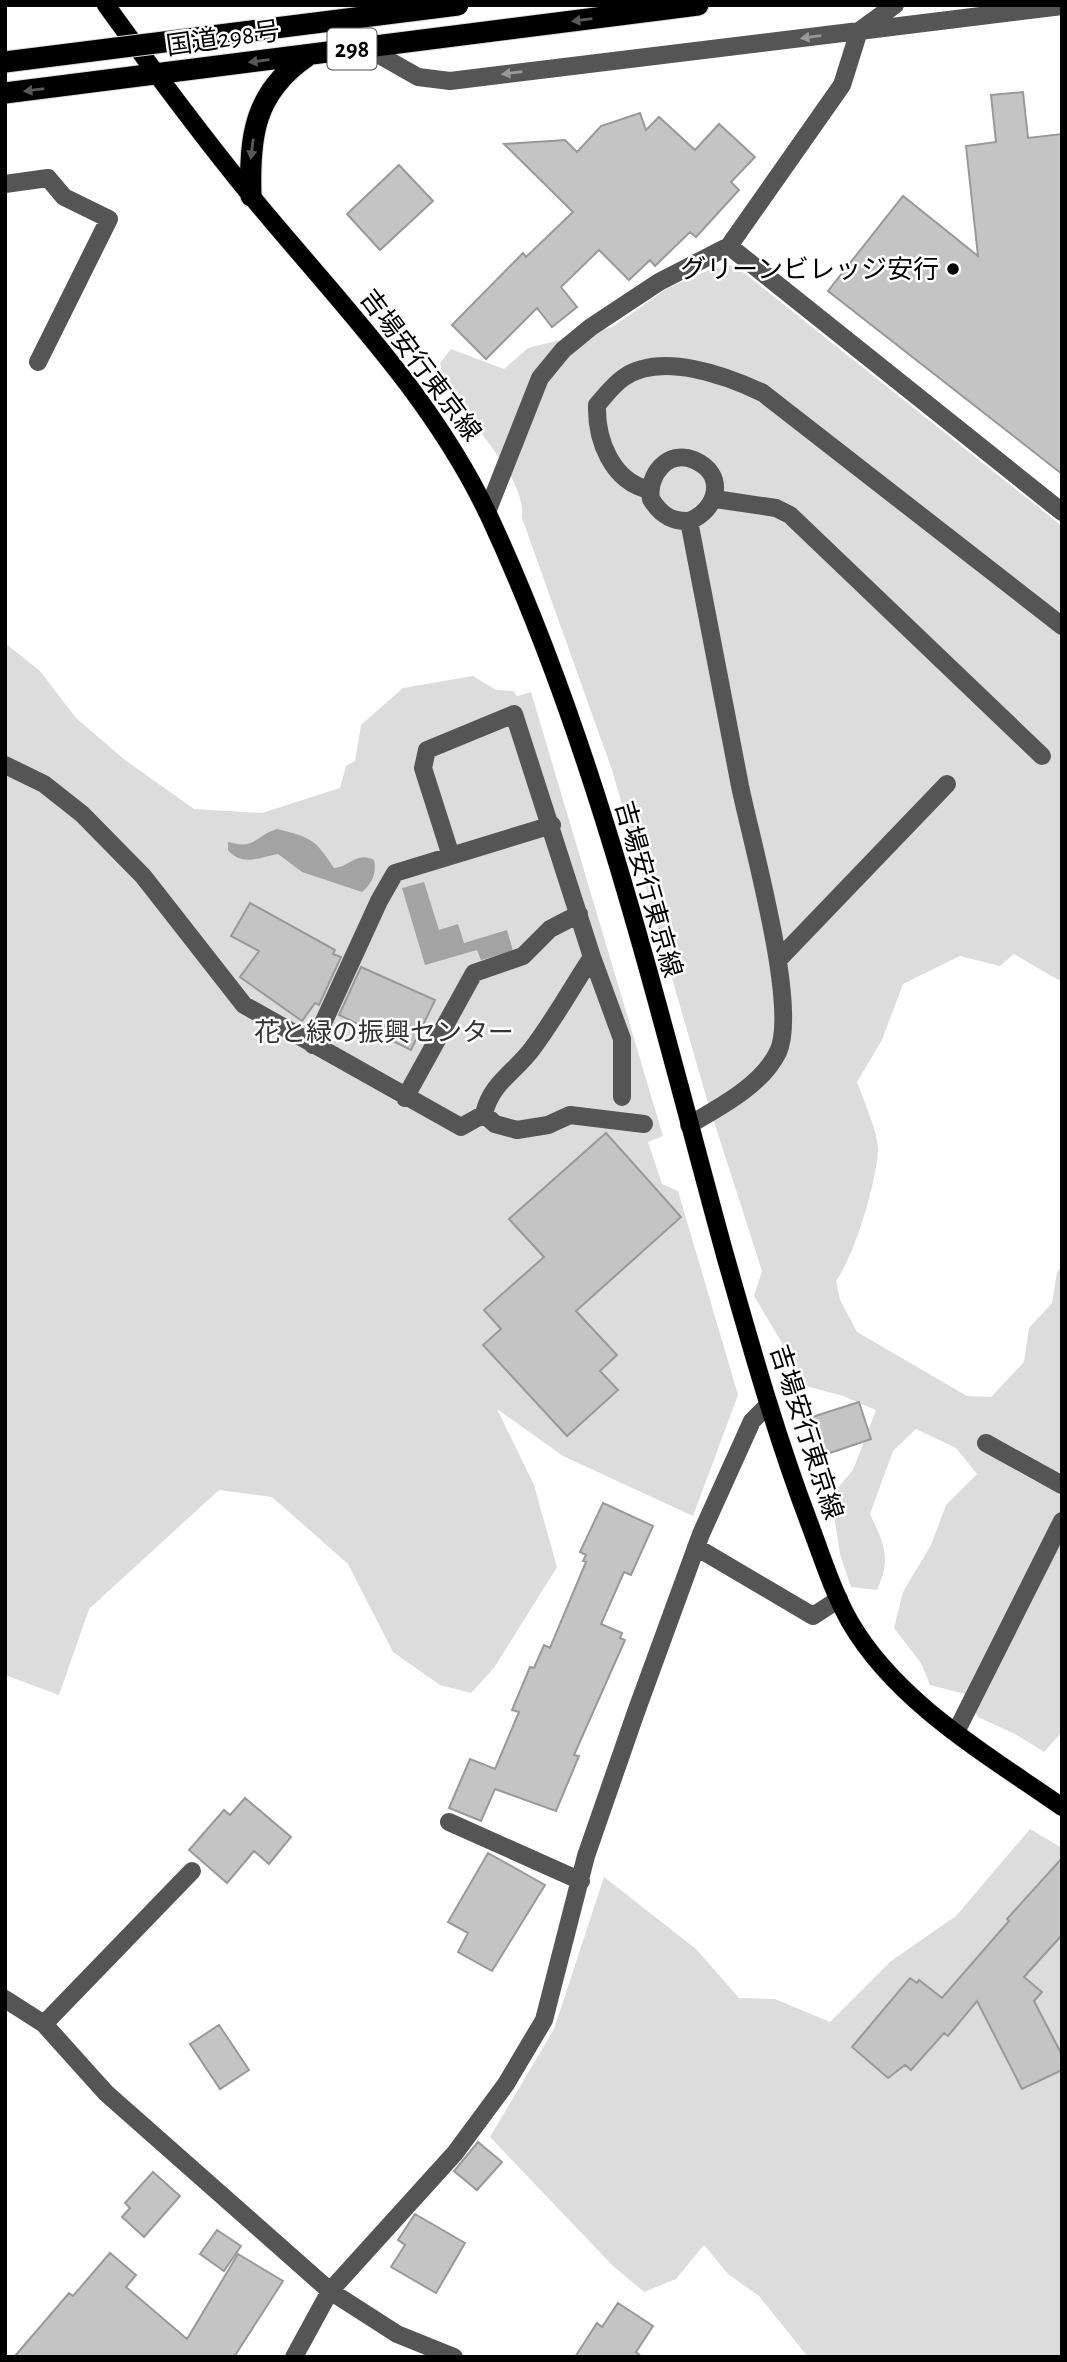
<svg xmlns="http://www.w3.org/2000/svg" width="1067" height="2362" font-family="'Alegreya Sans','Noto Sans JP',sans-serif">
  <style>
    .green { fill: #dcdcdc }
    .water { fill: #a3a3a3 }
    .building { fill: #c4c4c4; stroke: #999; stroke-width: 2 }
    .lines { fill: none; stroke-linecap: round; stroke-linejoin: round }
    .major-casing { stroke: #dbdbdb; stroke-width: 19 }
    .highway-casing { stroke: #dbdbdb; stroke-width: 23 }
    .minor { stroke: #555; stroke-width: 18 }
    .major { stroke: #000; stroke-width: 18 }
    .highway { stroke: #000; stroke-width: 21 }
    .highway-bridge-casing { stroke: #dbdbdb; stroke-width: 23; stroke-linecap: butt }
    .highway-bridge { stroke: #000; stroke-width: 21 }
    .oneway { fill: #595959 }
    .oneway2 { fill: #999 }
    .poi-dot { fill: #000; stroke: #fff; stroke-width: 2.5 }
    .labels { text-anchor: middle; stroke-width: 5; stroke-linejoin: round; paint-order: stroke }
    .shield { fill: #fff; stroke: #4c4c4c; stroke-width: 2 }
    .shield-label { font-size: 24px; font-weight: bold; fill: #000 }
    .street-label { font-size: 26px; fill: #000; stroke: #fff }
    .poi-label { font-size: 26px; fill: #000; stroke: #fff; text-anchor: end }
    .park-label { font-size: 26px; fill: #333; stroke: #fff }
  </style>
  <rect width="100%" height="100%" fill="#fff"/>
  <path class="green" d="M734 265 1062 526V982L1014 954 1000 966 960 956 903 984 882 1040 857 1082C863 1099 879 1134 878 1151 876 1183 855 1255 836 1281L840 1300 857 1332 967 1396 991 1397 1024 1362 1029 1328 1052 1303 1057 1272 1062 1267V1732L1044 1752 1015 1734 978 1717 965 1694 930 1685 921 1663 894 1628 903 1592 931 1545 946 1505 977 1474 956 1448 916 1429 893 1451 870 1514C884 1544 892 1558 877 1590L851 1587 840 1554 835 1521 836 1490 853 1470 876 1410 843 1396 802 1385 782 1343 754 1296 762 1271 708 1103 612 770 522 518C526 466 450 413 440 363L451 349 504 369 528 348 612 327 668 288 711 269Z
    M5 643 40 671 76 718 125 760 194 809 262 813 340 788 346 766 355 761 361 725 403 688 473 676 496 690 513 691 517 696 531 692 663 1136 648 1142 662 1184 678 1191 738 1395 693 1516 563 1456 497 1409 534 1485 557 1567 494 1668 471 1693 440 1685 393 1652 348 1564 272 1497 219 1490 89 1609 59 1695 5 1675Z
    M1030 1829 1062 1848V2357H808L759 2296 728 2274 704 2245 676 2279 644 2292 613 2266 490 2137 554 2029 604 1877 696 1949 739 1998 775 1999 830 2022 891 1961 956 1916Z"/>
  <path class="water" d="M277 829C312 838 314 838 334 868 350 867 356 851 374 860 377 873 372 884 362 892L302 872 278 854C260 857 242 867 228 850V842C256 850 254 836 277 829Z
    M424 882 439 930 458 924 464 943 507 930 513 951 481 960 477 950 425 965 402 888Z"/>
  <path class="building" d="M1023 92 1028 138 1062 134V474L828 291 903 196 978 256 966 146 996 142 991 95Z
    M640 113 646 130 659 117 695 150 719 124 755 157 731 182 739 190 696 237 690 232 655 266 650 260 629 280 599 250 561 287 577 307 552 327 537 308 486 359 452 325 523 253 526 257 573 212 504 144 565 140 577 152 601 126Z
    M399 165 433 201 380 250 347 214Z
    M250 903 335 950 333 954 341 957 319 1005 315 1003 302 1021 240 977 259 951 231 936Z
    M361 967 435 1000 411 1050 339 1015Z
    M606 1133 681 1217 576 1311 617 1355 600 1371 618 1390 567 1436 483 1345 501 1329 484 1310 544 1257 509 1219Z
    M859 1402 871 1439 821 1456 809 1418Z
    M603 1503 653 1526 631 1575 624 1572 601 1624 622 1633 620 1638 625 1640 574 1755 579 1756 556 1811 495 1789 481 1821 449 1808 470 1759 495 1769 519 1712 512 1710 530 1667 534 1668 544 1645 550 1648 586 1562 583 1561 586 1555 580 1552Z
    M245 1798 291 1837 269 1864 254 1851 227 1883 189 1850 224 1810 230 1815Z
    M488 1853 545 1885 492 1971 458 1952 468 1933 448 1922Z
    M1062 1858V1935L1024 1977 1042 1992 1034 2001 1062 2055V2070L1022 2089 977 2001 948 2036 944 2033 911 2070 905 2065 888 2078 852 2047 910 1978 917 1983 919 1980 942 1998 1009 1921 1007 1919Z
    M219 2025 249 2070 220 2089 190 2044Z
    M478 2142 502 2162 477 2190 454 2171Z
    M153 2172 180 2196 144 2237 122 2217 130 2208 125 2203Z
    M415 2214 465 2243 436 2293 391 2267 405 2245 398 2240Z
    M217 2230 241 2246 224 2271 200 2254Z
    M110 2253 136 2275 126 2287 187 2339 238 2254 283 2281 234 2357H14L69 2293 73 2296Z
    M618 2303 653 2326 636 2352 642 2357H575L597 2323 602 2327Z"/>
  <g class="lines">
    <defs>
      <path id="major" d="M106 5C153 70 201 135 252 197 336 299 432 395 489 516 598 750 657 1007 725 1255 751 1346 776 1436 810 1525 822 1557 833 1592 850 1622 897 1703 988 1755 1062 1807"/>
      <path id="highway" d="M5 93 698 5
        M251 196C249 137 254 93 306 57"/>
    </defs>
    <use href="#major" class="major-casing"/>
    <use href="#highway" class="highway-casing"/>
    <path class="minor" d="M367 48 418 77 450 81 859 31 895 5
      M5 184 48 178 64 197 109 219 38 362
      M729 246 1062 512
      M650 490C612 482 596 440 597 405 605 396 613 385 623 378 661 351 727 376 763 393L1062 626
      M715 499 776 508 790 515 1042 756
      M487 512 540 378 563 350 591 327 659 282 729 246 842 85 859 31 1062 6
      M689 521C671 522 660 514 651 499 647 475 668 449 694 460 727 474 718 510 689 521 706 610 723 698 740 786 751 840 799 1008 778 1052 762 1085 720 1107 689 1125
      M5 765 44 784 82 814 143 876 244 1005 461 1127 484 1114C491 1083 514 1073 532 1049 554 1020 572 987 592 957L514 714 427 750 423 768 451 856
      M592 957 622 1039V1097
      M778 960 947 784
      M313 1045 379 901 395 873 552 825
      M405 1098 474 973 523 956 550 929 579 914
      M484 1114 495 1124 517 1130 548 1125 570 1115 644 1124
      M986 1443 1062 1485
      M696 1547 813 1616 839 1599
      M956 1732 1062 1521
      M449 1822 581 1881
      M5 1999 44 2024 106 2093 330 2291 397 2334 454 2357
      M44 2024 192 1871
      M294 2357 330 2291 455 2153 506 2084 544 2020 586 1856 636 1712 701 1534 752 1421 767 1406"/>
    <use href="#major" class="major"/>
    <use href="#highway" class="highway"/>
    <defs>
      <path id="highway-bridge" d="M5 62 458 5"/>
    </defs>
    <use href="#highway-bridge" class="highway-bridge-casing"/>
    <use href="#highway-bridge" class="highway-bridge"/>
  </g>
  <defs><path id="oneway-solid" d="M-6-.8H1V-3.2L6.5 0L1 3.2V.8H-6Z" transform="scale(1.75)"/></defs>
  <g class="oneway">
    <use href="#oneway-solid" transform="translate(582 20) rotate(173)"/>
    <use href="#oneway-solid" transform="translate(259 61) rotate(172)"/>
    <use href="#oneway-solid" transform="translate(34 90) rotate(173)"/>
    <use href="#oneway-solid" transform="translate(252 149) rotate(97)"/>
  </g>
  <g class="oneway2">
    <use href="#oneway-solid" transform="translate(811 37) rotate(173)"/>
    <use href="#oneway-solid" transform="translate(512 73) rotate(173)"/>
  </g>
  <circle class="poi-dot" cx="953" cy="269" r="7"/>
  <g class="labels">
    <rect class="shield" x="327.5" y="28.5" width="49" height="41" rx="5"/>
    <g class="shield-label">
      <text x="352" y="57">298</text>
    </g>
    <g class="street-label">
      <text transform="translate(223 38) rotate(-8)" y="9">国道298号</text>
      <text transform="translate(421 365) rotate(53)" y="9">吉場安行東京線</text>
      <text transform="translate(649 889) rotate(74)" y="9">吉場安行東京線</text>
      <text transform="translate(807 1432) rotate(72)" y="9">吉場安行東京線</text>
    </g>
    <g class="poi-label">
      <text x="939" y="278">グリーンビレッジ安行</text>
    </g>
    <g class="park-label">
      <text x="384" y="1041">花と緑の振興センター</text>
    </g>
  </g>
  <rect width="1067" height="2362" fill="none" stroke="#000000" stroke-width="14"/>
</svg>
